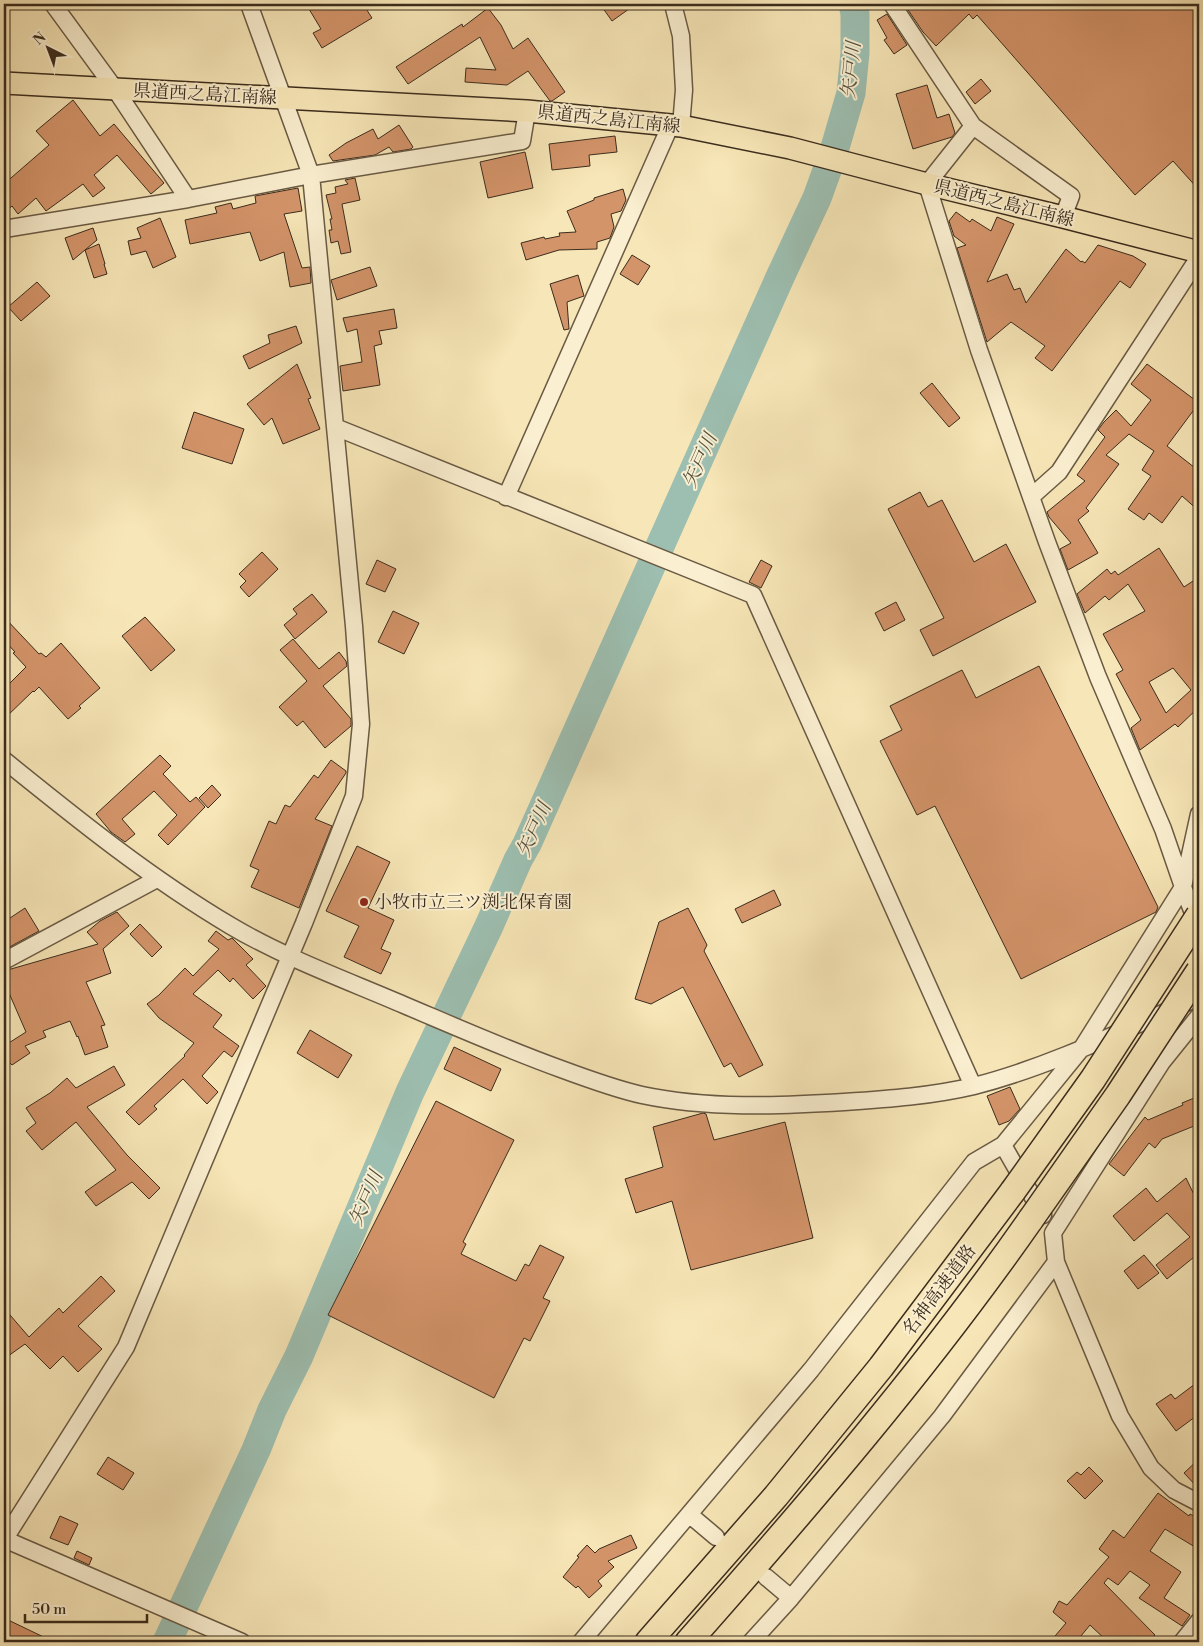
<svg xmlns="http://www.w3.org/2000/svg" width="1203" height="1646" font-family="'Libre Bodoni','Noto Serif JP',serif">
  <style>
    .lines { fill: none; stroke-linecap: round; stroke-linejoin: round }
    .river { stroke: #9dbfb1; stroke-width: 29 }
    .building { fill: #d4946a; stroke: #3b2c1d; fill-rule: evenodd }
    .minor-casing { stroke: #6a5a44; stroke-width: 19 }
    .major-casing { stroke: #3b2c1d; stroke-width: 24 }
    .highway-casing { stroke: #3b2c1d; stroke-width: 28 }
    .minor { stroke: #faefd0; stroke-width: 16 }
    .major { stroke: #f7e6b7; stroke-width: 21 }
    .highway { stroke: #f7e6b7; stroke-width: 25 }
    .highway-bridge-casing { stroke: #3b2c1d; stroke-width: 28; stroke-linecap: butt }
    .highway-bridge { stroke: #f7e6b7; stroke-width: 25 }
    .poi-dot { fill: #8f2418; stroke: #faefd0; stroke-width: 2 }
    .labels { text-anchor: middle; stroke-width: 4; stroke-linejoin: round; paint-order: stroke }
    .street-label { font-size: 18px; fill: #3b2c1d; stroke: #faefd0 }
    .poi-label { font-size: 18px; fill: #3b2c1d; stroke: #faefd0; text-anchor: start }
    .water-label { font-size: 19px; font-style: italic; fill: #545142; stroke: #faefd0 }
  </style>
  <rect width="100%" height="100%" fill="#f7e6b7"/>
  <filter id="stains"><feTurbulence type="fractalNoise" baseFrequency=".004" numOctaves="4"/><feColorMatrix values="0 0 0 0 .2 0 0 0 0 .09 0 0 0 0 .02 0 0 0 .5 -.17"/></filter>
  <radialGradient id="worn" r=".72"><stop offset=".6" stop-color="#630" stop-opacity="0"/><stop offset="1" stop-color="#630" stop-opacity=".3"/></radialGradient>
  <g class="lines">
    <path class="river" d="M167 1642 256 1450 272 1410 299 1356 410 1092 489 926 518 860 527 844 781 275 817 198 834 151 851 93 855 53V14L853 4"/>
  </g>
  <path class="building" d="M306 4H363L372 18 322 48 313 33 321 29Z
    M600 4H636L612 21Z
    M904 4H1199V190L1173 161 1135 195 977 15 973 19 969 14 936 46 923 32Z
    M488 8 501 25 513 49 528 38 565 92 552 101H550L528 71 507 85 465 82 466 68 496 70 480 37 408 84 396 67 462 24 463 27Z
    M887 14 907 45 894 54 884 40 887 38 877 20Z
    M981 79 991 91 975 104 966 92Z
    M927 85 937 118 949 114 955 133 952 137 913 149 896 94Z
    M73 100 100 136 114 124 164 183 151 194 117 155 94 175 105 188 93 197 83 184 46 211 36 198 18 214 12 206 4 213V184L49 145 36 131Z
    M399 125 413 147 411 149 393 152 389 147 375 155 333 161 329 155 346 143 373 129 378 139Z
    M615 136 617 152 589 155 590 166 552 170 549 144Z
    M525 152 533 188 488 198 480 162Z
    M355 178 360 200 342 204 351 252 341 254 338 241 331 243 329 230H332L330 219H332L326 195 336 193 335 187 348 184 345 180Z
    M298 188 302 211 284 214 302 268 310 267 311 283 290 287 284 252 260 261 250 232 190 244 185 220 217 213 215 207 231 203 233 209 256 203 255 196Z
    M623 189 626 200 621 211 611 214 614 227 610 238 597 242V249L559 250 526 260 521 243 544 237 545 239 560 236 559 233 576 232 567 211 594 200V198Z
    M956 212 970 222 972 219 991 231 997 217 1014 224 987 282 1007 274 1014 290 1020 288 1026 303 1066 249 1081 262 1082 261 1085 263 1098 245 1133 256 1146 264 1130 288 1120 281 1052 371 1035 358 1045 346 1011 322 987 342 957 248 966 245 954 236 949 221Z
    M160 218 176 257 153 268 146 251 131 255 128 241 141 238 137 228Z
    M93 228 97 240 73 260 65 238Z
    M99 244 105 264H104L107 274 94 278 85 250Z
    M632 255 650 266 638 285 620 274Z
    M370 267 377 286 337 300 331 280Z
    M578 275 584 296 567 302 569 329 564 330 550 284Z
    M37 282 50 296 21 321 8 307Z
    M394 309 397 328 379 331 382 344 374 346 380 385 343 391 340 366 362 362 357 329 347 332 343 318Z
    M296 326 302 343 249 369 243 356 270 343 268 335Z
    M297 364 311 398 308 399 320 429 283 444 272 418 264 425 247 404Z
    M1147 364 1199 403 1167 446 1199 471V511L1182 496 1162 523 1149 513 1144 520 1128 509 1151 476 1142 470 1154 451 1129 434 1106 455 1119 464 1086 508 1089 511 1078 520 1098 553 1068 570 1060 549 1071 543 1049 517 1047 512 1085 481 1077 475 1105 437 1098 430 1104 422 1116 410 1131 426 1151 400 1131 384Z
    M932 383 960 418 949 427 920 393Z
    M194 412 244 429 232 464 182 448Z
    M920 492 928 507 942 500 974 562 1006 544 1036 602 933 656 920 630 944 618 888 509Z
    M1159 548 1184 587 1199 577V707L1178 727 1175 724 1140 750 1131 728 1141 720 1116 674 1123 670 1103 634 1145 611 1128 584 1109 600 1105 596 1085 613 1077 594 1107 569 1111 574 1115 571 1118 575ZM1173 668 1191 690 1166 713 1149 682Z
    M262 552 278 569 249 597 240 587 246 581 239 574Z
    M377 560 396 569 385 592 366 584Z
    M761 560 772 566 761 588 749 582Z
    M312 594 327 612 295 639 284 625 297 614 293 609Z
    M896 602 905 620 884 631 875 613Z
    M393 611 419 623 404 654 378 642Z
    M4 617 39 654 41 653 46 657 61 643 100 688 79 706 81 708 68 719 39 687 34 692 33 691 4 719V689L26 667 13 653 15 652 4 640Z
    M145 617 175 650 151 671 122 636Z
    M293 639 319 669 339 652 346 661 347 666 323 686 351 719V726L325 748 303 721 297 726 279 707 307 681 280 650Z
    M1039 666 1158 907 1156 912 1021 979 935 806 917 815 880 741 902 730 890 706 962 670 976 698Z
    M160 755 171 766 163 774 190 802 196 797 205 807 168 845 158 835 177 815 154 791 122 819 135 834 125 842 111 832 96 814Z
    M331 760 346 771V773L315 819 332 826 299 908 251 887 259 870 250 866 269 821 276 824 285 805 290 807 314 775 318 778Z
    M212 785 221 795 208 808 199 798Z
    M357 846 390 862 368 908 394 920 381 949 391 953 381 974 344 957 359 926 326 911Z
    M774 890 781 905 742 923 735 909Z
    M25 908 39 931 4 950V922Z
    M688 908 707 945 704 951 763 1065 739 1077 731 1063 724 1067 683 987 651 1004 635 999 659 922Z
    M117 912 129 926 103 949 111 973 86 982 105 1025 101 1026 108 1047 85 1055 78 1036 77 1037 70 1021 43 1031 46 1037 25 1046 30 1053 12 1065 9 1062 4 1065V1046L26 1032 9 993 4 995V971L98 944 87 932 100 921Z
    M140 924 162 947 152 957 130 934Z
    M216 931 228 940 232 938 253 959 246 965 266 986 253 999 233 978 230 982 218 970 193 994 222 1015 213 1027 239 1046 232 1057 224 1051 202 1076 218 1092 207 1104 183 1079 154 1106 157 1109 139 1125 126 1112 185 1056 184 1055 194 1043 159 1018 147 1004 159 995 185 968 193 976 219 949 208 941Z
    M310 1030 352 1055 338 1078 297 1053Z
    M454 1047 501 1069 491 1091 444 1069Z
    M114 1066 125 1085 87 1107 127 1155 160 1188 149 1199 132 1182 96 1206 85 1192 116 1170 76 1122 42 1150 26 1131 36 1123 26 1108 50 1093 67 1078 76 1088Z
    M1010 1087 1020 1109 1009 1121 999 1125 987 1096Z
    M1199 1096V1124L1162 1139 1155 1148 1149 1143 1124 1176 1109 1164 1145 1117 1148 1120 1183 1105 1182 1103Z
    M436 1101 514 1140 463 1242 466 1244 461 1254 516 1281 525 1264 529 1266 540 1245 564 1257 543 1298 550 1301 530 1341 524 1338 494 1398 328 1315Z
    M703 1113 706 1114 714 1140 785 1122 813 1238 691 1270 672 1201 636 1213 625 1179 663 1167 653 1127Z
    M1186 1178 1199 1205V1253L1167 1279 1156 1265 1190 1237 1167 1213 1134 1241 1113 1216 1146 1188 1157 1202Z
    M1144 1255 1159 1273 1138 1289 1124 1271Z
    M101 1276 115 1291 78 1326 102 1349 78 1372 63 1356 50 1369 25 1344 4 1359V1308L29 1337 59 1308 63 1313Z
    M1199 1381V1414L1176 1431 1156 1404 1171 1394 1175 1399Z
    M108 1457 134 1473 123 1490 97 1474Z
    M1199 1459V1489L1184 1473Z
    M1089 1467 1103 1481 1085 1499 1067 1481 1077 1472 1081 1475Z
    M1158 1493 1189 1516 1190 1514 1199 1519V1540L1195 1547 1165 1529 1150 1551 1181 1572 1164 1598 1190 1615 1182 1626 1139 1598 1150 1585 1130 1571 1118 1585 1108 1578 1104 1583 1155 1635 1147 1642H1108L1090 1625 1076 1642H1050L1066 1623 1053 1612 1059 1601 1067 1605 1109 1557 1099 1549 1113 1530 1124 1538Z
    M60 1516 78 1524 68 1545 50 1538Z
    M631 1535 637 1548 608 1561 614 1567 598 1581 602 1586 589 1598 578 1586 576 1588 563 1577 579 1557 577 1556 587 1545 595 1553 599 1549Z
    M77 1551 92 1558 89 1565 74 1558Z
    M4 1618 54 1642H4Z"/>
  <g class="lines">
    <defs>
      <path id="minor" d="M53 4 115 89 188 199
        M673 4 681 36 684 90 681 126
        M892 4 973 126 1071 196 1063 217
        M973 126 927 184 979 350 1047 542 1098 677 1163 829 1183 887 1198 926
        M4 229 188 199 311 175 522 141 527 111
        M335 427 753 595 973 1086
        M506 497 671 124
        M1031 497 1059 472 1199 257
        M4 760C77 819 150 878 231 926 285 958 346 980 404 1005 456 1027 508 1050 561 1069 588 1079 615 1089 642 1095 708 1109 778 1106 844 1102 888 1099 932 1096 974 1086 1052 1066 1126 1029 1199 997
        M4 961 157 879
        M1199 1016 1162 1062 1053 1233 1056 1262 1120 1416 1151 1468 1174 1490 1199 1503
        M1003 1145 1043 1215
        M690 1515 716 1537
        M4 1539 242 1642
        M4 1540 126 1347 304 923 354 796 361 724 354 626 311 175 249 4
        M766 1577 791 1598
        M581 1642 811 1370 974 1162 1003 1145 1082 1048 1183 887 1199 814
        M751 1642 791 1598 942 1416 1056 1262
        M1182 1642 1199 1621"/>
      <path id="major" d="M4 83 527 111 681 126 790 148 927 184 1063 217 1199 252"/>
      <path id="highway" d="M648 1642 776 1496 881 1367 1013 1191
        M688 1642C808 1506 927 1368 1031 1219"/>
    </defs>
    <use href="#minor" class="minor-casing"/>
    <use href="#major" class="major-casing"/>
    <use href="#highway" class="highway-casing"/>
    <use href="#minor" class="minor"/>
    <use href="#major" class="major"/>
    <use href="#highway" class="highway"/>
    <defs>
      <path id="highway-bridge" d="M1013 1191 1093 1079 1199 915
        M1031 1219 1118 1095 1199 971"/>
    </defs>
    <use href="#highway-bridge" class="highway-bridge-casing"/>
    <use href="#highway-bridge" class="highway-bridge"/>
  </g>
  <circle class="poi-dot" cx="364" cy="902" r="5"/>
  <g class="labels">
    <g class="street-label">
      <text transform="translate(205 94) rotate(3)" y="6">県道西之島江南線</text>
      <text transform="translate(609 119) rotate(6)" y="6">県道西之島江南線</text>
      <text transform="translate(1004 203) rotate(14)" y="6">県道西之島江南線</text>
      <text transform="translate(939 1290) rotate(-53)" y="6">名神高速道路</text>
    </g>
    <g class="poi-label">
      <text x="374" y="908">小牧市立三ツ渕北保育園</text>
    </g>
    <g class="water-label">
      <text transform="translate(850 70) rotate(-84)" y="7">矢戸川</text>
      <text transform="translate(699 460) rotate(-66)" y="7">矢戸川</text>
      <text transform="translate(533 829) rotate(-66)" y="7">矢戸川</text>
      <text transform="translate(365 1198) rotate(-67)" y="7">矢戸川</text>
    </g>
  </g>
  <rect width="1203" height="1646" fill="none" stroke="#f7e6b7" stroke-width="20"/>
  <rect x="5" y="5" width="1193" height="1636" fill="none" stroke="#3b2c1d" stroke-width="2.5"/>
  <rect x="10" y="10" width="1183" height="1626" fill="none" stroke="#3b2c1d"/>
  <g transform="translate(48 48) rotate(318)" stroke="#faefd0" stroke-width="4" paint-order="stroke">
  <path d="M0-4L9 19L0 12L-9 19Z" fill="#3b2c1d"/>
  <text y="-8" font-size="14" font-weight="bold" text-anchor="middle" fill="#3b2c1d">N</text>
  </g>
  <path d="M25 1614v8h122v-8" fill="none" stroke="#3b2c1d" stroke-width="2.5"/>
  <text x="32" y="1614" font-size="15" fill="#3b2c1d" stroke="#faefd0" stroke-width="4" paint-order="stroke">50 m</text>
  <rect width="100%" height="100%" filter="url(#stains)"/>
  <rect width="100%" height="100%" fill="url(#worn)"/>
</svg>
